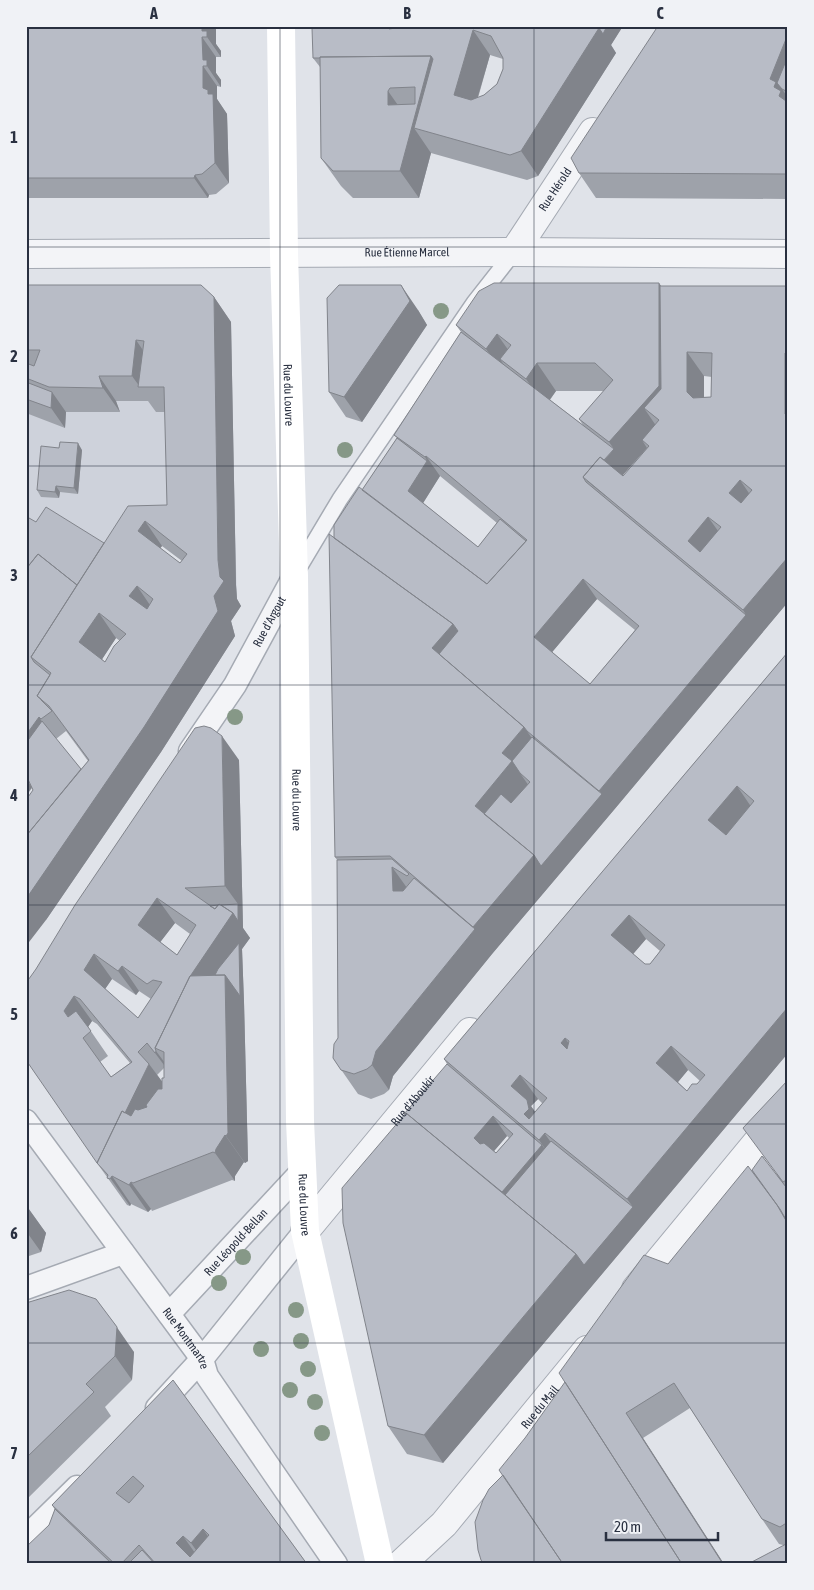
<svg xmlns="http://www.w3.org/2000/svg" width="814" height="1590" font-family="'Asap Condensed',sans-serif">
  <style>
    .built { fill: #ced2db }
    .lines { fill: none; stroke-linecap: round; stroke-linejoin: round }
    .service-casing { stroke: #a5aab3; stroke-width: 18 }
    .pedestrian-casing { stroke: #a5aab3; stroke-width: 25 }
    .minor-casing { stroke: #a5aab3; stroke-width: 30 }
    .tertiary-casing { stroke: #a5aab3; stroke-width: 30 }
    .service { stroke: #f3f4f7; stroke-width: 15 }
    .pedestrian { stroke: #f3f4f7; stroke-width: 22 }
    .minor { stroke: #f3f4f7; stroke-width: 28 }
    .tertiary { stroke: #f3f4f7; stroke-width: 28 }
    .secondary { stroke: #fff; stroke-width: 28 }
    .tree { fill: #869887 }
    .wall { fill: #9ea2aa; fill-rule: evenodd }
    .shaded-wall { fill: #81848b }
    .building { fill: #b8bcc6; stroke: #81848b; fill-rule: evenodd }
    .grid { fill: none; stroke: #293040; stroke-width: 1; stroke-opacity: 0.55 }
    .labels { text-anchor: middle; stroke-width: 5; stroke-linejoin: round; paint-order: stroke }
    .street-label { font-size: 12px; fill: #293040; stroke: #f0f2f6 }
    .neatline { fill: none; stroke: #293040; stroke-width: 2 }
    .grid-label { font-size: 16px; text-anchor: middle; font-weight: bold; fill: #293040 }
  </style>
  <rect width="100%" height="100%" fill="#e0e3e9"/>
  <path class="built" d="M26 396 120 412 116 401H150L232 412 237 602 146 532 26 598Z"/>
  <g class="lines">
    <defs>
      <path id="service" d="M297 571 340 499 474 303 514 252"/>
      <g id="pedestrian">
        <path id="s1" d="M190 751 235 685 294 576"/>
        <path id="s2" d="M26 1121 202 1359 207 1376 336 1564"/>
        <path d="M26 1288 123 1253"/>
        <path id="s3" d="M169 1314 302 1171"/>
        <path d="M157 1408 202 1359 305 1231"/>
        <path d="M26 1537 77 1487"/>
      </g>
      <g id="minor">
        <path id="s4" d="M514 252 593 132"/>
        <path id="s5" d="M305 1231 470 1032"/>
        <path d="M636 1289 788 1105"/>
        <path id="s6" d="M401 1564 444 1524 587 1350"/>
      </g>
      <g id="tertiary">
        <path id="s7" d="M26 254 514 252 788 254"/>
      </g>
    </defs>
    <use href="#service" class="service-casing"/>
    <use href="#pedestrian" class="pedestrian-casing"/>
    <use href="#minor" class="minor-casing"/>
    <use href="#tertiary" class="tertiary-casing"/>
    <use href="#service" class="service"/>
    <use href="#pedestrian" class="pedestrian"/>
    <use href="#minor" class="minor"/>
    <use href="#tertiary" class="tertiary"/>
    <path class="secondary" id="s8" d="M281 26 284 254 294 576 300 1121 305 1231 380 1564"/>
  </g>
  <g class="tree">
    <circle cx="441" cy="311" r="8"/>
    <circle cx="345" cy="450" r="8"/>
    <circle cx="235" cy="717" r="8"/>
    <circle cx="243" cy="1257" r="8"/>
    <circle cx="219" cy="1283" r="8"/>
    <circle cx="296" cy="1310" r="8"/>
    <circle cx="301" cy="1341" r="8"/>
    <circle cx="261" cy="1349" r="8"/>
    <circle cx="308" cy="1369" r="8"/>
    <circle cx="290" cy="1390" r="8"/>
    <circle cx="315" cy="1402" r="8"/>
    <circle cx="322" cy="1433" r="8"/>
  </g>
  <path class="wall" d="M26 26H220V28H216V44L221 51V57H216V73L221 80V87L217 86V99L227 114 229 183 216 194 209 195 208 198H26Z
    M321 26H623L611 45 616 53 538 176 527 180 431 153 419 198H353L341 186 321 158 320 67 313 58ZM490 55 503 59V69L497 84 484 95 478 98Z
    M788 26V199L596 198 579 173Z
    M26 285 214 297 231 322 236 585 237 599 241 606 231 621 235 636 161 752 46 920 33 790 32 788 26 796V523L36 522 104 543 167 505 165 412H156L148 401H116L120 412H66L65 428 26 413ZM162 546 182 561 180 563 160 548ZM116 638 120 641 105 662 102 659ZM66 731 88 761 81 769 56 739Z
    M660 286H788V602L613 811 492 954 393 1076 389 1090 384 1094 371 1099 358 1094 333 1058 338 1038 337 860 335 857 334 538 362 490 397 438 394 435 461 332 456 325ZM704 376 712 377 711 397H704ZM556 391H604L579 419 583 425 550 400ZM647 448 623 476V475ZM440 476 497 523 478 547 423 503ZM597 599 635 630 590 684 552 652Z
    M418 310 427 325 362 422 346 417 329 392Z
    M82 450 78 494 60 492 59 498 41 497 37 490Z
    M788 652V1053L443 1463 407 1454 388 1426 447 1064 444 1059ZM646 939 660 951 650 964H645L633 954ZM688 1070 700 1081 697 1084 687 1091 678 1082ZM538 1099 543 1104 535 1112 531 1106ZM507 1136 509 1138 496 1153 494 1151Z
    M239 760 243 928 250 938 242 949 244 1002 248 1161 245 1163 244 1162 235 1176V1181L232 1180 152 1211 151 1209 148 1212 131 1204 130 1206 127 1205 97 1163 36 969ZM175 923 190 934 177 955 160 942ZM112 979 136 995 139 991 151 999 138 1018 105 989ZM92 1021 97 1024 130 1063 111 1077 100 1062 108 1056 88 1027ZM164 1068V1078L162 1082 157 1075Z
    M788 1080V1564L783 1545 779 1544 762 1519 690 1408 643 1438 724 1564H484L502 1475 668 1264 752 1170 777 1176Z
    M26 1205 46 1233 41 1252 26 1257Z
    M26 1303 134 1352 132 1380 105 1407 111 1416 26 1500Z
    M173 1380 307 1564H26L49 1525 55 1510 52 1505Z"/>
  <path class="shaded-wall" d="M202 26H215L216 28V44L221 51V57L207 37 202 31Z
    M389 26H400L406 35 389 29Z
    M607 26H623L611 45 616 53 538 176 521 151 599 28Z
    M473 30 490 55 471 120 454 95Z
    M788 34V92L782 89 788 98V109L779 96 770 79Z
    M202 37 216 57V73L221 80V87L203 60Z
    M431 56 450 84 414 128 431 153 419 198 400 171Z
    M203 66 217 86V99L227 114 229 183 215 163 203 88Z
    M388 91 407 118 388 105Z
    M195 175 209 195 208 198 194 178Z
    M659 283 678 310 659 420 644 408 661 433 642 440 647 448 628 469 609 442Z
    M401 285 418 310 427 325 362 422 344 397Z
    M214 297 231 322 236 585 237 599 241 606 231 621 235 636 161 752 46 920 26 946V899L214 596 220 577 218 560Z
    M497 334 516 361 500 359 508 371 505 376 486 349Z
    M136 340 153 365 140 387 132 376Z
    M687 352 704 376V416L687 392Z
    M785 353 788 357V419L785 414Z
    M537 363 556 391 545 406 526 379Z
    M99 376 116 401 120 412 103 388Z
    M52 392 66 412 65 428 51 408Z
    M78 443 82 450 78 494 74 488Z
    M614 449 628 469 605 496 587 481Z
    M426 456 440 476 420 508 408 491 427 461 425 457Z
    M740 480 757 505 746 518 729 493Z
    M56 486 60 492 59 498 55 492Z
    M708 517 726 542 705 566 688 541Z
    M145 521 162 546 155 555 138 531Z
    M788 557V602L613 811 492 954 473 927 534 855 602 794 599 791 746 615 743 610Z
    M583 579 597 599 548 657 534 637Z
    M137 586 154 611 146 620 129 596Z
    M99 613 116 638 97 667 79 642Z
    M453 624 472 652 437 656 432 648Z
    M39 717 53 738 26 774V735Z
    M524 727 543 754 520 773 531 789 497 829 475 806 502 753Z
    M222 736 239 760 243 928 250 938 242 949 244 1002 248 1161 245 1163 226 1136 225 975 239 954 204 996 189 978 238 904 225 886Z
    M26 779 32 787 26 796Z
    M737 786 754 811 725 844 708 820Z
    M392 867 410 892 393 891Z
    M157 898 175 923 155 949 138 925Z
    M629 915 646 939 628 960 611 935Z
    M475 929 492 954 393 1076 389 1090 372 1065 376 1051Z
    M94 954 112 979 101 995 84 970Z
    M122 966 139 991 136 995 118 971Z
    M74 996 92 1021 82 1036 64 1011Z
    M788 1007V1053L443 1463 424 1435 576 1254 633 1207 627 1199Z
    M565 1038 582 1063 561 1043Z
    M671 1046 688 1070 673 1088 656 1063Z
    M156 1051 174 1075 173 1077 155 1053Z
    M149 1064 167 1088 112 1176 131 1204 130 1206 108 1175 99 1165Z
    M520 1075 538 1099 531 1106 544 1125 545 1134 562 1158 556 1165 539 1140 524 1114 511 1086Z
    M493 1116 507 1136 488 1158 474 1138Z
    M225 1135 244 1162 235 1176V1181L215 1153 216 1149Z
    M542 1145 556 1165 503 1197 500 1194Z
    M131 1182 151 1209 148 1212 129 1185Z
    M28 1208 46 1233 41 1252 26 1231V1216Z
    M114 1323 134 1352 132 1380 115 1356Z
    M626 1413 643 1438 724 1564H723Z
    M203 1529 220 1554 206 1564 191 1543Z
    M183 1536 200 1560 191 1564 176 1543Z"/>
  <path class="building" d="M26 26H202V31H207V37H202L203 60H207V66H203V88L208 90V94H213L215 163 202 174 195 175 194 178H26Z
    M321 26H389V29L410 26H592L599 28 521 151 510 155 414 128 433 59 431 56 320 57V58H313L312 28 321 27ZM473 30 491 36 503 58V69L497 84 484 95 471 100 454 95Z
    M592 26H607L603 34 599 28Z
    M658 26H788V34L770 79 776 82 774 87 781 91 779 96 786 101 788 98V174L579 173 571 158Z
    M431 56 400 171H333L321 158 320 57ZM415 87V104L388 105V91L390 88Z
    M788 56V92L782 89 777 83Z
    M494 283H659V386L609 442 579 419 613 380 595 363H537L526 379 500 359 511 345 497 334 486 349 456 325 479 291Z
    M26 285H201L214 297 218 560 220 577 224 581 214 596 218 611 144 727 26 899V836L89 760 49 706 37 696 51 673 31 657 128 506 167 505 164 387H138L144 341 136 340 132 376H99L103 388 49 387 26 378V363L34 366 40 350H26ZM145 521 187 554 180 563 138 531ZM137 586 153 599 147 609 129 596ZM99 613 126 634 114 646 105 662 79 642Z
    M339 285H401L410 301 344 397 329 392 327 298Z
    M660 286H788V353H785V414L788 417V557L743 610 583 477 600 457 623 476 649 446 642 440 659 420 644 408 661 389ZM687 352 712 353 711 397 693 398 687 392ZM740 480 752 490 741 503 729 493ZM708 517 721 527 700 552 688 541Z
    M461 332 614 449 604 460 600 457 583 477 586 482 746 615 599 791 527 731 524 727 439 654 458 631 453 624 334 538V525L359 487 487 584 527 540 426 456 425 457 394 435ZM583 579 639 626 590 684 534 637Z
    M26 382 52 392 51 408 26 399Z
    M397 438 427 461 408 491 478 547 500 519 526 541 487 584 362 490Z
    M60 442 78 443 74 488 56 486 55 492 37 490 41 446 59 448Z
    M46 507 104 543 77 585 38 554 26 569V523L29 518 36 522Z
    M329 534 453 624 432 648 524 727 502 753 512 761 475 806 534 855 473 927 390 856 335 857Z
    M38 554 77 585 31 657 34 662 50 675 37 696 41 699V700L52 711 41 719 39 717 26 735V569Z
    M788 652V1007L627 1199 545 1133 539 1140 444 1059ZM737 786 754 801 726 835 708 820ZM629 915 665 945 650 964H645L611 935ZM565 1038 569 1041 567 1049 561 1043ZM671 1046 705 1075 697 1084H692L687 1091 656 1063ZM520 1075 547 1098 529 1119 524 1114 529 1109 527 1100 511 1086Z
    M42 721 81 769 26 836V800L33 790 26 775V743Z
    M204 726 211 728 222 736 225 886 185 888 215 909 219 904 233 913 191 975 190 976 155 1048 156 1051 155 1053 147 1043 138 1052 149 1064 125 1113 122 1111 97 1163 26 1060V983L36 969 75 905 195 728ZM157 898 196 925 177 955 138 925ZM94 954 118 971 122 966 147 984 153 980 162 982 138 1018 84 970ZM74 996 80 999 132 1062 111 1077 83 1038 91 1031 76 1011 68 1017 64 1011Z
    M532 737 602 794 541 866 534 855 484 814 501 794 511 803 530 782 520 773 512 761Z
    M392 859 409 874 407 876 392 867 393 891H403L414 878 475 929 376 1051 372 1065 367 1069 354 1074 341 1070 333 1058 334 1044 338 1038 337 860Z
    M238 904V921L233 913 221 905Z
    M218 905 215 909 210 906Z
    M239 943 240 996 225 975H215L218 969Z
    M225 975 228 1133 226 1136 225 1135 216 1149 215 1153 213 1152 133 1183 131 1182 129 1185 112 1176 110 1179 107 1178 108 1175 97 1163 122 1111 131 1116 135 1109 138 1110 147 1107 146 1105 158 1089H162V1078H164V1052L155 1048 190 976Z
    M447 1064 542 1145 502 1192 406 1113 404 1114ZM493 1116 513 1134 496 1153 484 1143 480 1144 474 1138Z
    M788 1080V1179L783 1182 743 1128Z
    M406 1113 576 1254 424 1435 388 1426 343 1223 342 1188Z
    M551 1141 633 1207 584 1265 576 1254 505 1195Z
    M762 1156 786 1187 788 1186V1223L780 1209 752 1170Z
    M748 1166 777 1205 788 1224V1522L780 1527 762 1519 674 1383 626 1413 723 1564H682L559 1373 644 1255 668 1264Z
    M26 1205 28 1208 26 1216Z
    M69 1290 96 1299 117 1327 115 1356 86 1384 94 1392 26 1458V1303Z
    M173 1380 307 1564H156L139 1545 121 1564H115L52 1505ZM133 1476 144 1486 129 1503 116 1493ZM203 1529 209 1535 190 1557 176 1543 183 1536 191 1543Z
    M565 1382 682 1564H563L499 1470 525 1438Z
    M503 1475 563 1564H484L481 1560 478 1550 475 1522 483 1500 489 1489Z
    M55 1509 112 1564H26V1547L49 1525Z
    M788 1543V1564H748Z
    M142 1550 155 1564H128Z"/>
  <path class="grid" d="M280 26V1564M534 26V1564M26 247H788M26 466H788M26 685H788M26 905H788M26 1124H788M26 1343H788"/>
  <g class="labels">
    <g class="street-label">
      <text dy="4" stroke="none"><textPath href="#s4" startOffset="75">Rue Hérold</textPath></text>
      <text dy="4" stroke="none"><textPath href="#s7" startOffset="381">Rue Étienne Marcel</textPath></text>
      <text dy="4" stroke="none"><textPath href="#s8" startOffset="369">Rue du Louvre</textPath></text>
      <text dy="4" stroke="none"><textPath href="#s1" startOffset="152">Rue d'Argout</textPath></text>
      <text dy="4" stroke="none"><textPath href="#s8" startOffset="774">Rue du Louvre</textPath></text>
      <text dy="4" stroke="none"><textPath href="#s5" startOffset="169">Rue d'Aboukir</textPath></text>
      <text dy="4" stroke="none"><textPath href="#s8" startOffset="1179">Rue du Louvre</textPath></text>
      <text dy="4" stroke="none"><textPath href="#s3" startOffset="98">Rue Léopold-Bellan</textPath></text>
      <text dy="4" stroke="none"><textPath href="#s2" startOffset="270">Rue Montmartre</textPath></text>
      <text dy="4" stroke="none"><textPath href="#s6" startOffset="210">Rue du Mail</textPath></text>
    </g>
  </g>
  <rect width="814" height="1590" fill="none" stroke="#f0f2f6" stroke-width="55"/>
  <path d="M606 1532v8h112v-8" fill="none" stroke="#293040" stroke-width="2.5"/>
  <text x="614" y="1532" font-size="15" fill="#293040" stroke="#f0f2f6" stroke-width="4" paint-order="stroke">20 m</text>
  <rect x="28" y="28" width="758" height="1534" class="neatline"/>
  <g class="grid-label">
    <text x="154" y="19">A</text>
    <text x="407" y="19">B</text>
    <text x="660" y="19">C</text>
    <text x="14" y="143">1</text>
    <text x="14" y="362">2</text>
    <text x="14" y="581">3</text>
    <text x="14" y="801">4</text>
    <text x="14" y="1020">5</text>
    <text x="14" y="1239">6</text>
    <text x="14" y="1459">7</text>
  </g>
</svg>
